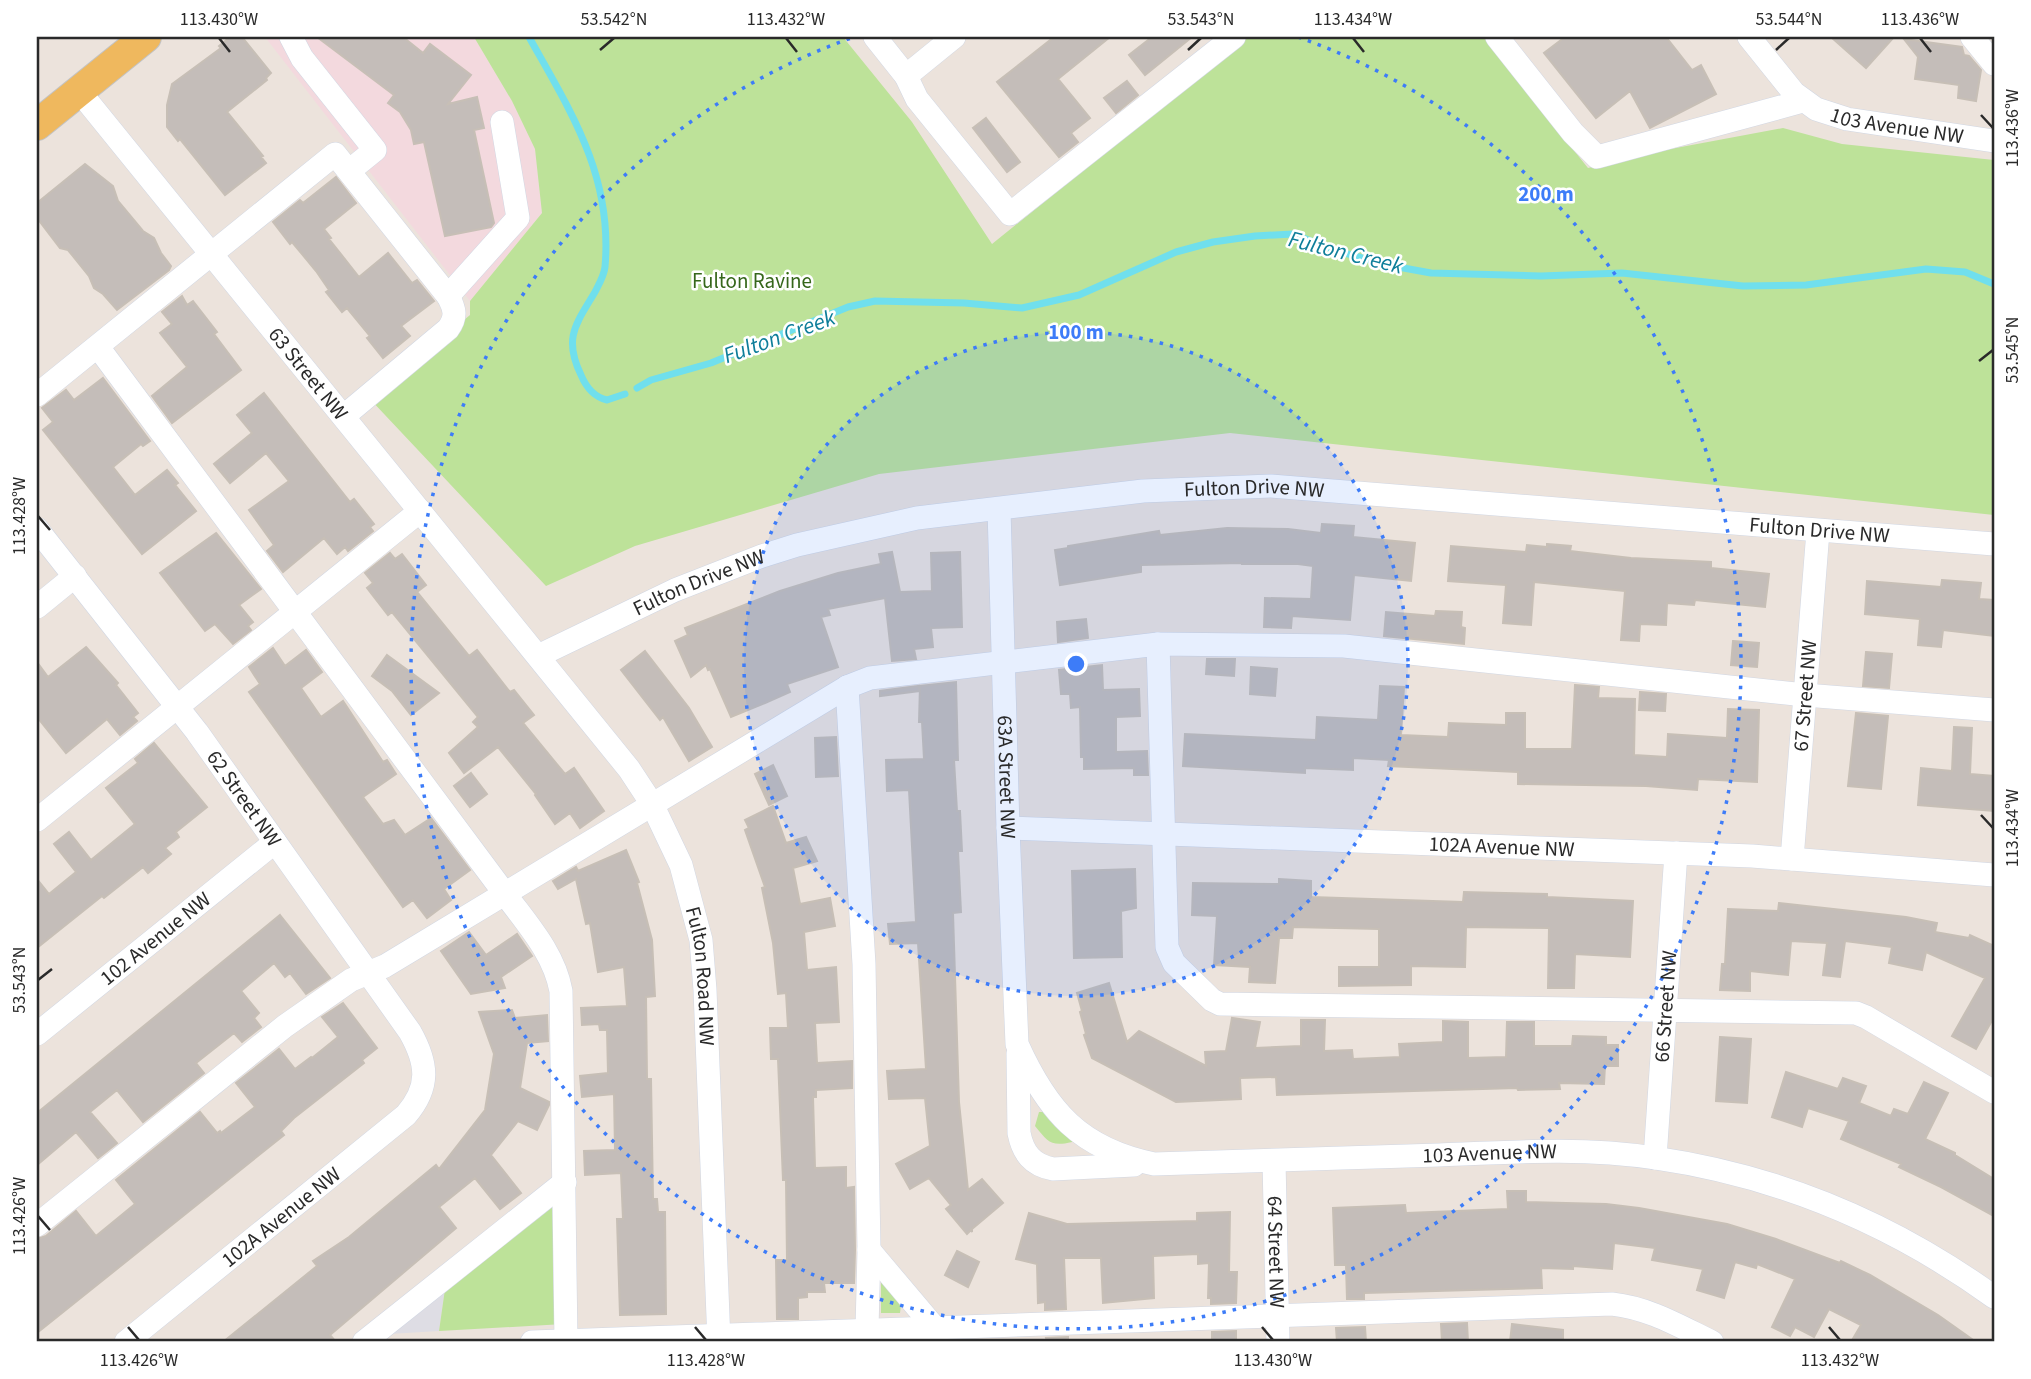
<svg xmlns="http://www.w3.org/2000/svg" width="2031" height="1379" font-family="'Source Sans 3',sans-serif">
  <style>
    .industrial { fill: #dedde4 }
    .medical { fill: #f3d9de }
    .green { fill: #bde299 }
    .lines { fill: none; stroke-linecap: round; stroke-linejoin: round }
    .stream { stroke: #70dfed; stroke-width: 7 }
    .building { fill: #c4bdb9; stroke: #c7bfb6; stroke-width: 2 }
    .minor-casing { stroke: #d1d7e3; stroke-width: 24 }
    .major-casing { stroke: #c3c3c3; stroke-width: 32 }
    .minor { stroke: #fff; stroke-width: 23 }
    .major { stroke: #efb85e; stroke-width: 30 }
    .ticks { fill: none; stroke: #2a2a2a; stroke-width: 2.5 }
    .ring { fill: none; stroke: #3d7cf8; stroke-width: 3.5; stroke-dasharray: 3.5 7 }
    .labels { text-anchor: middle; stroke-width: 5; stroke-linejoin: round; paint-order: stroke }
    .street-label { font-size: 21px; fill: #2a2a2a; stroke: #fff }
    .park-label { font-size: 21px; fill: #36671b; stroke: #fff }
    .water-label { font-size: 23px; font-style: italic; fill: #0e7e9a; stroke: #fff }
    .centre { fill: #3d7cf8; stroke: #fff; stroke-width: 3.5 }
    .ring-label { font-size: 21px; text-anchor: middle; font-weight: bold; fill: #3d7cf8; stroke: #fff; stroke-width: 5; stroke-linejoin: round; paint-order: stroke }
    .neatline { fill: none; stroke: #2a2a2a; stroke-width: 2.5 }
    .ticks-label { font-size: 18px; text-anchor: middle; fill: #2a2a2a }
  </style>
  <rect width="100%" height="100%" fill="#ece3dc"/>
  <path class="industrial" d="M446 1282 439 1331 389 1334Z"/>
  <path class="medical" d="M265 37H474L512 101 535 149 542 213 470 301Z"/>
  <path class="green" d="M474 37H843L912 122 992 244 1249 37H1483L1588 168 1649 153 1783 128 1842 144 1994 160V515L1230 433 879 474 635 546 546 586 369 398 470 315V301L542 213 535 149 512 101Z
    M1039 1112H1048L1075 1137 1072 1142C1051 1147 1048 1142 1035 1126Z
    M544 1202 565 1216 564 1324 439 1331 446 1282Z
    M881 1264 903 1289 900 1313H881Z"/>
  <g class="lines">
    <path class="stream" d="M529 37C571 112 613 176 605 267 604 276 599 284 595 292 576 324 563 338 581 375 586 387 594 397 607 400L625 394
      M637 388 651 380 711 363 848 307 875 301 964 303 1022 308 1079 295 1176 252 1213 242 1255 236 1293 234 1334 250 1387 265 1431 273 1541 276 1622 273 1743 286 1806 285 1926 269 1965 272 1994 284"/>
  </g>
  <path class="building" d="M230 37H242L271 73 266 78 267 80 227 112 263 156 261 157 266 163 225 195 180 139 178 141 167 127V105L172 84 221 48 219 46Z
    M317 37H403L423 53 430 44 471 75 448 104 477 97 484 128 474 130 494 223 491 227 445 236 424 142 414 144 411 130 400 112 388 103 394 95Z
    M1054 37H1110L1058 79 1090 118 1071 133 1078 142 1059 157 997 82Z
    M1152 37H1192L1145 75 1129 55Z
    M1565 37H1666L1692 70 1701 65 1716 94 1650 128 1630 91 1596 118 1544 53Z
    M1831 37H1894L1866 68Z
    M1904 39 1962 47 1964 55 1969 56 1981 70 1976 101 1958 98 1959 85 1915 79 1918 57Z
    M1127 81 1138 95 1116 113 1104 98Z
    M986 118 1020 162 1007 172 973 128Z
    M85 164 113 186 118 201 143 231 154 238 161 253 171 266 169 270 117 310 103 294 94 288 89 276 68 250 60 248 37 218V203Z
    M336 177 356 203 324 229 331 238 329 239 359 277 388 253 412 283 417 280 434 301 401 326 410 336 383 358 367 338 370 336 347 308 342 312 326 292 329 290 316 271 292 242 290 244 273 222 300 200 303 203Z
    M182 296 187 305 193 301 217 332 214 334 241 370 172 423 152 396 187 367 160 333 172 324 162 312Z
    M103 378 150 441 143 446 141 444 113 467 135 495 167 470 178 483 175 485 196 511 142 554 43 430 53 422 42 408 66 390 74 400Z
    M264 393 350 502 354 499 374 524 370 527 373 531 348 551 345 547 337 554 324 538 283 572 267 551 274 545 249 510 289 481 266 453 230 483 214 464 252 433 237 415Z
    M1322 524 1354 526 1353 537 1415 543 1411 581 1354 575 1350 620 1292 616 1291 628 1264 627 1265 598 1311 599 1313 566 1298 564H1242V563L1141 565V572L1060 585 1055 550 1068 548V546L1159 531 1160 535 1227 528 1288 529 1321 533Z
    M216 533 261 589 239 605 253 622 248 626 251 630 233 644 215 624 205 631 160 573Z
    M1547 544 1571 546 1570 551 1631 558 1711 562V568L1769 574 1765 607 1695 600 1694 605 1667 603 1666 625 1640 624 1639 641 1621 640 1625 591 1534 582 1531 625 1503 623 1506 585 1448 581 1451 546 1526 552 1527 545 1547 547Z
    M892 552 900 592 932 591 931 553 960 552 962 627 931 628 933 647 914 649 916 659 892 661 885 598 828 609 830 615 821 617 838 667 787 684 790 692 765 703 731 717 710 669 708 670 706 665 691 677 675 641 688 635 685 628 780 591 838 573 881 564 879 554Z
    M390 553 395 559 402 554 426 585 417 592 469 656 477 650 510 692 514 690 534 715 523 723 565 774 574 768 604 811 580 828 570 813 555 824 535 795 536 794 498 747 464 773 449 753 478 727 473 722 478 717 392 612 388 615 367 588 373 583 365 573Z
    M1942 580 1981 583 1979 599 1994 600V636L1943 630 1941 647 1918 645 1920 619 1865 614 1867 581 1941 587Z
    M1436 611 1462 612 1461 627 1465 628 1464 644 1384 636 1386 612 1435 616Z
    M1086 619 1088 638 1058 642 1057 622Z
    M1733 641 1759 643 1757 667 1731 665Z
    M86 647 118 683 116 685 138 713 133 717 137 721 120 735 107 719 66 753 37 717V662L48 677Z
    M273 648 285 666 306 650 322 672 301 688 321 717 343 701 383 762 387 760 396 774 363 797 383 824 394 820 405 835 431 818 470 870 444 889 451 900 427 918 413 900 403 907 249 692 260 684 249 667Z
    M645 651 689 708 712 747 689 761 663 717 660 720 621 670Z
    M1866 652 1892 654 1889 688 1863 686Z
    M387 655 439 693 411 715 392 691 372 676Z
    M1207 659H1235L1234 676 1206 674Z
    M1102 665 1103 690 1139 689 1140 716 1116 717V752L1147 751 1148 775H1134V768L1084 769V757H1081L1080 707 1071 708 1070 694H1061L1059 670Z
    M1251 667 1277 669 1275 696 1250 694Z
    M956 682 958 760H954L957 811H960L962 851H958L961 912 953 913 959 1102 968 1190 982 1179 1003 1203 972 1229V1232L971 1230 967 1234 946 1209 951 1205 929 1178 910 1189 896 1164 930 1146 925 1098 889 1099 887 1071 926 1069 918 943 890 944 888 924 916 922 909 790 887 791 886 760 924 759 922 722H919L920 686Z
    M1575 685 1599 687 1598 698 1635 699 1634 755 1667 757 1668 734 1727 738 1728 709 1759 710 1757 782 1698 779 1697 790 1646 786 1518 784V772L1388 766 1389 760 1353 758V770L1305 768V773L1183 766 1185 734 1316 740 1317 717 1378 720 1380 686 1404 687 1401 735 1448 737 1449 723 1506 725V713H1525V749H1572Z
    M919 686V691L880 696V691Z
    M1640 692 1666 694 1665 711 1639 710Z
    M1856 713 1888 716 1881 789 1848 786Z
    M1954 727 1972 728 1970 774 1994 776V811L1918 805 1921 768 1952 771Z
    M836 737 838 776 816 777 815 738Z
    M154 743 207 807 176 832 179 837 165 848 171 854 148 873 143 867 104 898 102 896 37 948V879L49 894 76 872 54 844 69 832 91 860 135 824 106 788 138 763 135 759Z
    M773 765 787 796 769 805 755 774Z
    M471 773 487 794 470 807 454 786Z
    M773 806 786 843 806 837 817 861 793 868 800 904 830 898 835 926 804 932 807 970 836 967 839 1022 815 1023 817 1063 852 1061V1088L816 1090V1097H813L815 1168 846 1167V1188L854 1187 855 1250 854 1283H824L825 1292H807V1297L798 1298V1319H777L776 1260H787L786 1180H783L778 1059H771L770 1028H788L786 993 778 994 773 943 762 888 765 887 745 830 749 828 745 820Z
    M626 850 639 882 637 883 652 940 655 996 646 997 647 1079H651L653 1199H657L658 1212H665L666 1314 620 1315 617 1219H623L621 1173 585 1175 584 1151 615 1150 614 1094 582 1097 580 1076 608 1073 607 1030H600L599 1024 582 1025 581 1008 627 1006 624 967 598 972 590 923 586 924 576 879 558 889 553 881 576 867 578 871Z
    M1135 869 1136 908 1121 911 1122 957 1074 958 1072 871Z
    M1279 879 1311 881V897L1463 902 1464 892 1547 894V897L1633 901 1630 957 1575 954 1574 988H1548L1549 928 1466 927 1465 967 1411 966V985L1339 986V967H1379V929L1293 927 1292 938H1279L1275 983 1249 982 1250 967 1214 965 1217 916 1192 915 1193 883 1279 884Z
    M1779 903 1906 917 1937 923 1935 932 1969 938 1970 935 1994 946V1017L1976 1049 1952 1036 1985 978 1926 952 1922 970 1889 963 1892 947 1845 941 1840 977 1823 975 1827 943 1791 941 1788 975 1750 971V991L1720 990 1722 964H1725L1728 909 1778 911Z
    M280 915 330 978 306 994 290 973 285 977 274 963 241 991 259 1013 254 1018 261 1027 242 1042 234 1033 196 1063 204 1073 143 1122 117 1090 90 1112 117 1143 98 1158 76 1132 37 1165V1113Z
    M469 932 486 955 517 934 532 956 501 977 505 988 471 994 441 951Z
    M1109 983 1127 1042 1139 1031 1206 1066 1205 1052 1226 1051 1232 1018 1260 1022 1255 1048 1301 1046V1020H1325L1324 1051 1352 1050 1353 1059 1400 1057 1399 1044 1443 1042V1021L1468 1022V1058L1506 1057 1507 1022H1534V1046H1572L1573 1036 1606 1037V1045H1618V1066H1605L1604 1084 1559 1083 1560 1089 1518 1090 1517 1088 1277 1095 1276 1077 1240 1078 1241 1099 1176 1102 1092 1058 1084 1035 1086 1034 1080 1012 1082 1011 1077 993Z
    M343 1003 377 1048 362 1060 364 1063 294 1118 281 1131 284 1135 37 1333V1239L46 1236 76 1211 96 1236 135 1204 116 1180 200 1112 217 1133 220 1131 221 1133 255 1107 236 1083 279 1049 295 1069 311 1057 312 1058 338 1037 322 1017Z
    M512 1010 515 1018 547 1015 548 1041 527 1043 520 1088 549 1102V1105L537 1130 518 1121 491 1155 521 1193 500 1209 475 1178 439 1207 456 1228 330 1335 336 1342H223L317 1266 313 1261 349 1237 436 1165 439 1169 485 1110 494 1054 479 1012Z
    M1720 1037 1751 1039 1747 1103 1716 1101Z
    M1786 1072 1838 1089 1843 1078 1866 1086 1859 1103 1891 1116 1894 1109 1908 1114 1924 1082 1948 1093 1925 1139 1955 1153V1155L1994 1179V1216L1941 1187 1899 1167 1901 1164 1841 1139 1849 1121 1808 1108 1802 1127 1772 1117Z
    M1507 1191H1526V1202L1606 1204 1639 1208 1727 1224 1776 1239 1840 1263 1841 1261 1870 1275 1938 1315 1976 1342H1851L1861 1325 1829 1309 1814 1337 1795 1327 1790 1336 1772 1327 1795 1279 1757 1264 1756 1268 1735 1262 1724 1298 1697 1290 1703 1269 1652 1260 1655 1248 1614 1243 1612 1269 1573 1266V1269L1541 1268 1542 1288 1364 1293V1299H1347L1346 1265H1335L1333 1208 1405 1205 1406 1213 1508 1209Z
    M1230 1212 1229 1272H1237L1236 1303 1211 1304V1298H1208L1209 1263 1198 1264V1254L1153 1256 1154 1298 1103 1303 1101 1258H1064L1066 1309 1045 1310V1302L1038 1303 1037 1264 1016 1259 1029 1213 1067 1224 1197 1221V1213Z
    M957 1251 979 1262 968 1287 945 1275Z
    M1467 1323 1468 1342H1442L1441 1324Z
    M1512 1324 1563 1330V1342H1510Z
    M1365 1327 1366 1342H1337L1336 1328Z
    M1236 1331V1342H1212V1332Z
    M1068 1337V1342H1047L1046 1338Z"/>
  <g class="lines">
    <defs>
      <g id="minor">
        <path d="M291 37 302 58 375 150 349 171"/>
        <path d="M875 37 906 76 917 99 1010 214 1234 37"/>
        <path d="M1497 37 1573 133 1597 157 1803 101"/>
        <path id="s1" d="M1749 37 1794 93 1816 109 1847 119 1994 141"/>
        <path d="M1972 37 1994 64"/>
        <path d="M906 76 954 37"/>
        <path id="s2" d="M79 91 629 769 652 804 681 865 701 940 705 990 719 1342"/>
        <path d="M448 296 518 218 502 122"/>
        <path d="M98 347 505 894C527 924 554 953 561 991L566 1341"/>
        <path d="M37 395 335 154 448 296C455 309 457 317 448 329L344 416"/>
        <path id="s3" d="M999 509 1008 828 1017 1044C1047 1111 1080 1149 1154 1164 1249 1161 1344 1158 1439 1155 1511 1152 1584 1147 1655 1158 1779 1176 1893 1224 1994 1297"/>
        <path id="s4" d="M37 529 197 732 410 1032C428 1064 430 1087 406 1115L126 1342"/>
        <path d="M37 607 75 576"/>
        <path d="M1158 644 1167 947 1174 963 1212 1000 1220 1004 1856 1013 1866 1017 1994 1092"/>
        <path id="s5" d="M538 656 675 590 762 556 797 545 917 518 1143 491 1271 486 1994 544"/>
        <path d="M847 687 864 964 869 1250 867 1329"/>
        <path d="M37 820 420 511"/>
        <path id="s6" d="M1008 828 1752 856 1994 875"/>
        <path id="s7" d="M1792 859 1818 531"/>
        <path id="s8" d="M37 1034 275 842"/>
        <path d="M1018 1054 1019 1133C1023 1153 1032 1165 1053 1169L1134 1165"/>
        <path id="s9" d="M1655 1158 1676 853"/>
        <path id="s10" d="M1274 1161 1278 1342"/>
        <path d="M37 1225 285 1026 351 980 385 966 847 687 870 678 1158 644 1344 646 1805 695 1994 710"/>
        <path d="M869 1250 934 1327"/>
        <path d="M364 1342 565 1182"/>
        <path d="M532 1342 1612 1304C1649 1308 1679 1326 1712 1342"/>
      </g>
      <path id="major" d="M37 125 146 37"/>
    </defs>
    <use href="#minor" class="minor-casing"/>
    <use href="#major" class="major-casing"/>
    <use href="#minor" class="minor"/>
    <use href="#major" class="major"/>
  </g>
  <path class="ticks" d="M219 38 230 52M786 38 797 52M1353 38 1364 52M1920 38 1931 52M600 50 614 38M1188 50 1201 38M1776 50 1789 38M1981 115 1993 128M1979 361 1993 350M38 516 50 530M1981 815 1993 828M38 980 52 969M38 1216 50 1230M128 1327 139 1340M695 1327 706 1340M1262 1327 1273 1340M1829 1327 1840 1340"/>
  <circle cx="1076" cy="664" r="332" fill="#3d7cf8" fill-opacity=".12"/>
  <g class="ring">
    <circle cx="1076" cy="664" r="332"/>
    <path d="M1298 37A665 665 0 1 1 854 37"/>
  </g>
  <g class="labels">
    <g class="street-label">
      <text dy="7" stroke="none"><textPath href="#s1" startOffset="182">103 Avenue NW</textPath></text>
      <text dy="7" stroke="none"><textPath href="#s2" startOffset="364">63 Street NW</textPath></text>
      <text dy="7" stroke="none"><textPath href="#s5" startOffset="744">Fulton Drive NW</textPath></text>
      <text dy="7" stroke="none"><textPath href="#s5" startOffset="1311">Fulton Drive NW</textPath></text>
      <text dy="7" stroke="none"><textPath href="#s5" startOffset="177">Fulton Drive NW</textPath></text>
      <text dy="7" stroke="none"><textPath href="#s7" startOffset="164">67 Street NW</textPath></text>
      <text dy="7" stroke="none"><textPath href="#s3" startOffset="268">63A Street NW</textPath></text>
      <text dy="7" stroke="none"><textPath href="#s4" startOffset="340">62 Street NW</textPath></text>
      <text dy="7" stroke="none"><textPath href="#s6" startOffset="494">102A Avenue NW</textPath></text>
      <text dy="7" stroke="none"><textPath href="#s8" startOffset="152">102 Avenue NW</textPath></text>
      <text dy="7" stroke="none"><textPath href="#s2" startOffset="1096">Fulton Road NW</textPath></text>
      <text dy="7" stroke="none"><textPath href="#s9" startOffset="152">66 Street NW</textPath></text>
      <text dy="7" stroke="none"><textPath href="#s3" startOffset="1062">103 Avenue NW</textPath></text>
      <text transform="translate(281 1217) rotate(-39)" y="7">102A Avenue NW</text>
      <text dy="7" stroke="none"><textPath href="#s10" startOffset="91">64 Street NW</textPath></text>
    </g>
    <g class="park-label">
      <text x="752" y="288">Fulton Ravine</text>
    </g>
    <g class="water-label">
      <text transform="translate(1346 252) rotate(14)" y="8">Fulton Creek</text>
      <text transform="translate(779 336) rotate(-20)" y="8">Fulton Creek</text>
    </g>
  </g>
  <circle cx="1076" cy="664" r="10" class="centre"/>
  <g class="ring-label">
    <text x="1546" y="201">200 m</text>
    <text x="1076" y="339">100 m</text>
  </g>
  <rect width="2031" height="1379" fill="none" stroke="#ffffff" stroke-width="77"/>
  <rect x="38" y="38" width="1955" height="1302" class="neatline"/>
  <g class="ticks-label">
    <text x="219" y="25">113.430°W</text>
    <text x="614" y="25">53.542°N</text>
    <text x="786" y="25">113.432°W</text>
    <text x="1201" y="25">53.543°N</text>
    <text x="1353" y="25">113.434°W</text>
    <text x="1789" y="25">53.544°N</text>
    <text x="1920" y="25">113.436°W</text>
    <text transform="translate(2012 128) rotate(-90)" y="6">113.436°W</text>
    <text transform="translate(2012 350) rotate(-90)" y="6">53.545°N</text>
    <text transform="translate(19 516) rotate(-90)" y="6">113.428°W</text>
    <text transform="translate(2012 828) rotate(-90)" y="6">113.434°W</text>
    <text transform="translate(19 980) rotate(-90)" y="6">53.543°N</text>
    <text transform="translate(19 1216) rotate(-90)" y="6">113.426°W</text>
    <text x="139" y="1366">113.426°W</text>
    <text x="706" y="1366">113.428°W</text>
    <text x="1273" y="1366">113.430°W</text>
    <text x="1840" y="1366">113.432°W</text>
  </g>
</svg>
